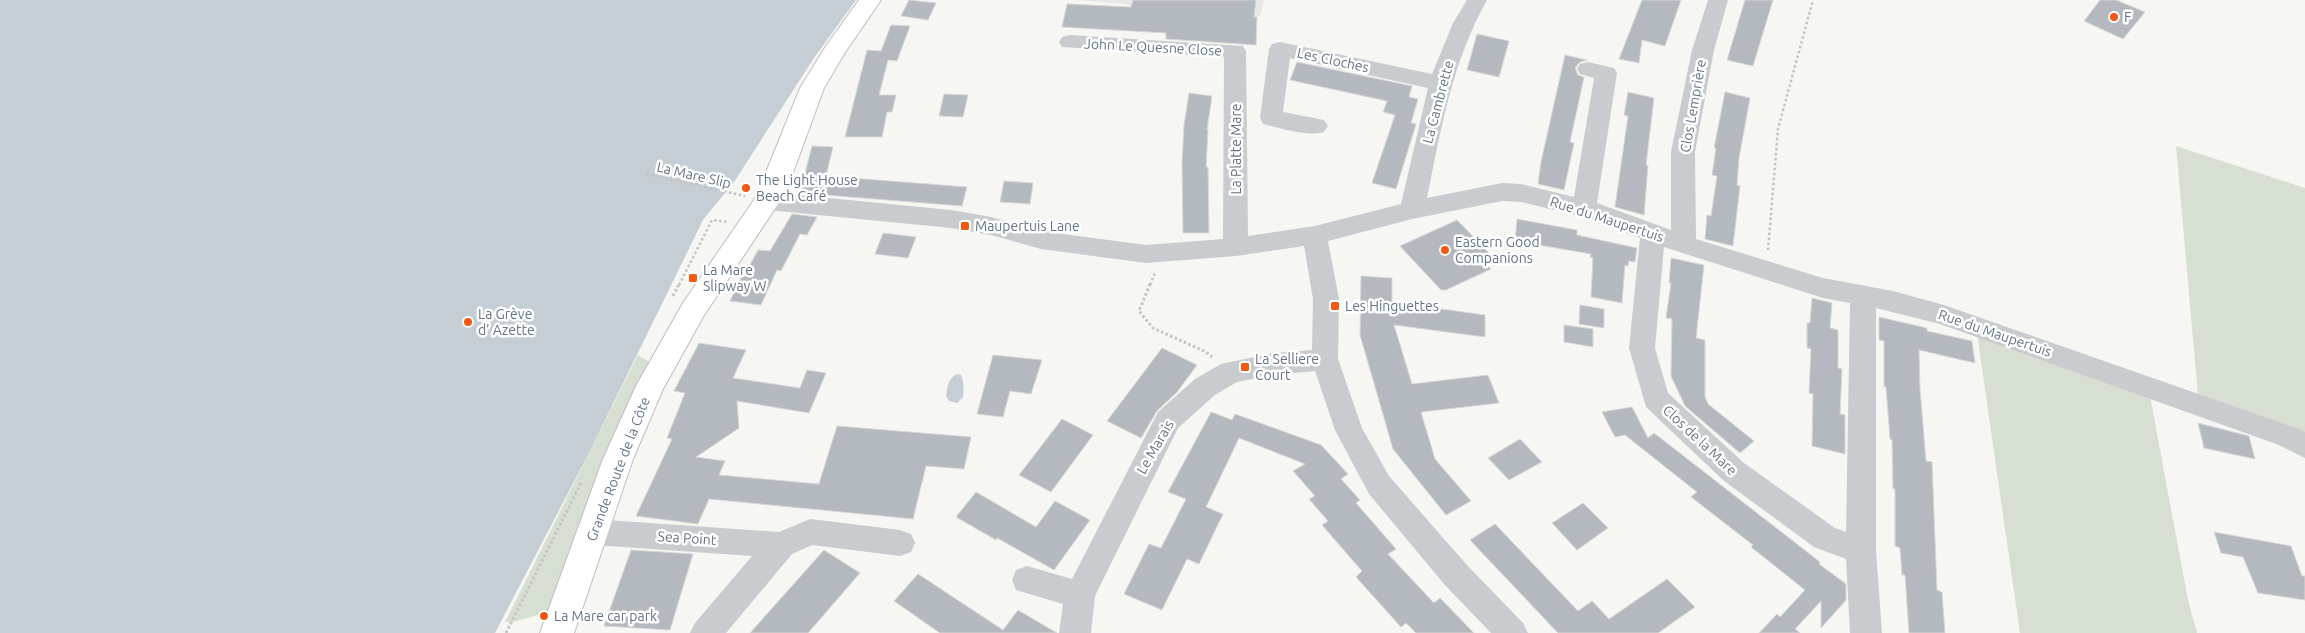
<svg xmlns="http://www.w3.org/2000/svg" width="2305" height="633" font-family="Ubuntu,sans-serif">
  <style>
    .built { fill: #e7e8e6 }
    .green { fill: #d7dfd3 }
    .water { fill: #c5ced4 }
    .building { fill: #b3b9bf; stroke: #d8d8d5 }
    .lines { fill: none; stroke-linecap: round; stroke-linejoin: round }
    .major-casing { stroke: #bbbec2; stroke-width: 2 }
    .path-far1 { stroke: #c1c3c5; stroke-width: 2.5; stroke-dasharray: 2.5 2.5; stroke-linecap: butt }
    .path { stroke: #c1c3c5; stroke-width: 3; stroke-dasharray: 2.5 2.5; stroke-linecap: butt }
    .minor { fill: #c8cccf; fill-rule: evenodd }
    .major { fill: #fff; fill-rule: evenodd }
    .poi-dot { fill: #f55814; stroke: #fff; stroke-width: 2 }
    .labels { text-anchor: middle; stroke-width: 5; stroke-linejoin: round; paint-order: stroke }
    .poi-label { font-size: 14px; fill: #627487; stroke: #fff; text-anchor: start }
    .street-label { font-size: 14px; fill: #627487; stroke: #fff }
  </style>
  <rect width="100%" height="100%" fill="#f6f7f3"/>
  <path class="built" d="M1076 0H1264L1260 16Z"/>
  <path class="green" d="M2176 146 2305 188V437L2198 396Z
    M1976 326 2150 396 2188 600 2197 633H2020Z
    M638 355 660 368 618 459 599 469 555 610 513 622H505Z"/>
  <path class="water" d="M0 0H856L814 58 734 182 703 220 589 453 495 633H0Z
    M957 374 961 375C964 382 964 389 963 397L957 403 949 401 946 396C947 386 949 378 957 374Z"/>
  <path class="building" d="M909 0 936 3 928 20 901 16Z
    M1133 0H1256L1254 17H1257L1256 45 1166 39V33L1062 27 1067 4 1131 7Z
    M1642 0H1681L1665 46 1642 40 1639 63 1619 59Z
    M1745 0H1773L1753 66 1727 60Z
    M2100 0H2116L2145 12 2123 39 2084 21Z
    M891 25 910 26 897 61 888 60 879 95H896L892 112H887L882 137H845L867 50 881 51Z
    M1477 34 1509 41 1499 77 1467 70Z
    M1565 55 1587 60 1580 62 1575 68 1578 75 1584 77 1570 142 1574 143 1564 190 1538 184 1541 162Z
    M1297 62 1412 86 1409 97 1418 99 1411 123 1416 124 1396 189 1372 183 1395 115 1383 112 1387 101 1290 80Z
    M1628 92 1654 98 1646 165H1648L1644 215 1615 207 1628 116 1624 115Z
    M1725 92 1750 98 1739 158 1737 185 1740 186 1733 246 1705 239 1707 215 1711 216 1717 176 1712 175 1716 148H1714Z
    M1189 93 1212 96 1207 130H1208L1206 167H1208L1209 233H1183L1182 163 1184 125Z
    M944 94 968 95 963 117 939 116Z
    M812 146 833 147 826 176 967 187 962 206 800 193Z
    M1004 181 1033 183 1030 204 1000 202Z
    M792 214 817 217 807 235 800 234 781 271 777 270 761 305 730 301 743 274H745L758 250 770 251Z
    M1517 219 1577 230V235L1637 248 1635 262 1629 261 1628 266 1625 265 1622 303 1591 297 1593 258 1590 257 1591 254 1515 241Z
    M1457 220 1490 254 1481 259 1491 269 1446 290H1441L1400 246Z
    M883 233 916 237 908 258 875 254Z
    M1671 258 1704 265 1696 338 1705 340V397L1708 404 1754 441 1740 453 1685 406 1671 376 1672 319 1666 318 1671 283H1669Z
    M1361 276 1392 278V302L1485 315V337L1394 325 1412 384 1488 375 1499 403 1421 412 1435 459 1471 501 1446 515 1393 449 1360 335Z
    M1812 298 1832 303 1830 328 1838 330V368L1842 369 1840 414 1845 415V454L1812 446 1813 394 1809 393 1811 349 1807 348V323H1810Z
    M1580 305 1604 309V328L1579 324Z
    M1879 317 1927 328V331L1972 341 1975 363 1919 350 1920 389 1926 461 1932 462 1937 590 1942 592 1945 633H1909L1905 575H1902L1900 548 1895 546V489H1893L1892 440 1890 439 1886 387H1884V341L1879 340Z
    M1564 325 1593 329V347L1564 342Z
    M699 343 746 350 733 378 800 388 807 370 826 373 809 413 737 401 739 428 696 457 725 461 719 475 819 484 837 426 971 437 964 469 926 466 913 519 709 499 698 524 636 516 672 439 667 438 685 393 674 391Z
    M1162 348 1197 365 1177 392 1157 411 1141 438 1107 421Z
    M993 355 1042 360 1031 394 1010 391 1003 417 977 414Z
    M1632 407 1648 438 1654 433 1820 562 1819 564 1846 584V600L1821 628V601L1795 629 1800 633H1759L1777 614 1780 617 1805 590 1751 547 1753 545 1691 497 1697 492 1625 435 1615 437 1602 412Z
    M1211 412 1232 420 1235 414 1321 445 1348 474 1341 479 1360 500 1356 503 1396 549 1388 554 1434 603 1440 598 1474 633H1416L1406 623 1401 627 1356 577 1362 571 1322 525 1328 521 1309 499 1315 496 1293 471 1305 464 1239 438 1206 507 1223 514 1199 564 1187 559 1162 610 1124 594 1149 544 1161 548 1186 499 1168 492Z
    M1062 419 1093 435 1051 492 1019 475Z
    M2198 423 2249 436 2255 459 2204 448Z
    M1520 439 1542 462 1509 480 1488 458Z
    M976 492 1036 527 1055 501 1090 520 1054 570 997 538 996 540 956 517Z
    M1583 503 1608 528 1577 550 1552 523Z
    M1495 524 1578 611 1592 601 1609 619 1667 579 1695 607 1658 633H1558L1470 540Z
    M2214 532 2291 546 2302 576H2305V600L2258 593 2243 557 2221 553Z
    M631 550 693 554 670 630 604 626Z
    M824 550 860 573 808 633H750Z
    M918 574 1003 630 1018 610 1057 633H940L894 601Z"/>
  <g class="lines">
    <defs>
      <path id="major" d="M859 0H881L844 54 824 88 790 181 780 201 703 317 663 389 633 459 574 633H540L603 459 636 386 683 303 756 197 800 88 826 46Z"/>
    </defs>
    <use href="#major" class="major-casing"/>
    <path class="path-far1" d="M646 174 745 196
      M1768 250 1778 129 1813 0
      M679 285 712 220 728 222
      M1150 285 1155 273"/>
    <path class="path" d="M1150 284 1139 311 1153 328 1206 352 1212 357
      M673 296 679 284
      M506 633 582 481"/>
    <path class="minor" d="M1467 0H1487C1452 62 1441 129 1427 198L1502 183 1521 184 1574 197 1594 78 1580 74 1577 69 1580 64 1588 62 1614 68 1617 73 1597 203 1671 230V152L1692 50 1708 0H1728L1714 50 1695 152 1696 239 1823 278 1893 291 1944 305 2299 429 2305 432V458L2279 445 1940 324 1876 308V551L1882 633H1850L1846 559 1814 547 1724 481 1646 407 1629 348 1640 238 1579 216 1521 202 1502 201 1412 219 1328 241 1339 299 1338 359 1362 428 1389 476 1466 564 1523 623 1528 633H1491L1444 584 1369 494 1335 430 1315 371 1273 375 1237 382 1215 395 1178 428 1095 596 1091 633H1059L1063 604 1016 590 1012 580 1016 570 1027 566 1072 579 1158 412 1195 379 1221 364 1273 353 1312 350 1313 299 1304 246 1236 256 1146 263 1041 249 991 235 951 228 767 210 758 207 755 201 758 195 767 192 951 210 991 217 1041 231 1146 245 1223 239 1224 57 1062 47 1059 42 1062 37 1070 35 1243 46 1246 51 1248 236 1315 226 1401 204 1428 88 1290 58 1283 112 1324 120 1328 126 1324 132C1307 137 1280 128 1263 124L1260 118 1269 49 1272 44 1280 42 1432 74 1453 23ZM1664 247 1823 298 1850 303 1846 532 1835 528 1744 463 1668 393 1655 348Z
      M593 519 779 532 810 519 900 530 911 534 915 543 911 552 900 556 812 545 792 554 726 633H690L695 623 752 556 593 545 582 541 578 532 582 523Z"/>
    <use href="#major" class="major"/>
  </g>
  <g class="poi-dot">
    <circle cx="2114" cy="17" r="5"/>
    <circle cx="746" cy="188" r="5"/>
    <rect x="960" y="221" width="10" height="10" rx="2.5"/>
    <circle cx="1445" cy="250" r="5"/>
    <rect x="688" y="273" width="10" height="10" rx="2.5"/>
    <rect x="1330" y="301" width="10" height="10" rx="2.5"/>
    <circle cx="468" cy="322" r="5"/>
    <rect x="1240" y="362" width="10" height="10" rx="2.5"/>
    <circle cx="544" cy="616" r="5"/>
  </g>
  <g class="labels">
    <g class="poi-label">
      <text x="2124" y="22">F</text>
      <text x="756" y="185">The Light House<tspan x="756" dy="16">Beach Café</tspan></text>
      <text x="975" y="231">Maupertuis Lane</text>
      <text x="1455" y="247">Eastern Good<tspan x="1455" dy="16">Companions</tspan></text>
      <text x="703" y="275">La Mare<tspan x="703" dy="16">Slipway W</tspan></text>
      <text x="1345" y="311">Les Hinguettes</text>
      <text x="478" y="319">La Grève<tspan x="478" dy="16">d’ Azette</tspan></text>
      <text x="1255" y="364">La Selliere<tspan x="1255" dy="16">Court</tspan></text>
      <text x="554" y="621">La Mare car park</text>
    </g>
    <g class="street-label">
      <text transform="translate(1153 47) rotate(3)" y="5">John Le Quesne Close</text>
      <text transform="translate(1333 60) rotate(12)" y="5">Les Cloches</text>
      <text transform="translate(1438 102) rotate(-75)" y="5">La Cambrette</text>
      <text transform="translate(1693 106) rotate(-80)" y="5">Clos Lemprière</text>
      <text transform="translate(1236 149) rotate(-90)" y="5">La Platte Mare</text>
      <text transform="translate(694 175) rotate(13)" y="5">La Mare Slip</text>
      <text transform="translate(1607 219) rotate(18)" y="5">Rue du Maupertuis</text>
      <text transform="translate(1995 333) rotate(19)" y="5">Rue du Maupertuis</text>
      <text transform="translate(1700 440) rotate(43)" y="5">Clos de la Mare</text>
      <text transform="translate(1155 447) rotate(-60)" y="5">Le Marais</text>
      <text transform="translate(618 469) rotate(-69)" y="5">Grande Route de la Côte</text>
      <text transform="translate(687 538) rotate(4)" y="5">Sea Point</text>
    </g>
  </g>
</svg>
